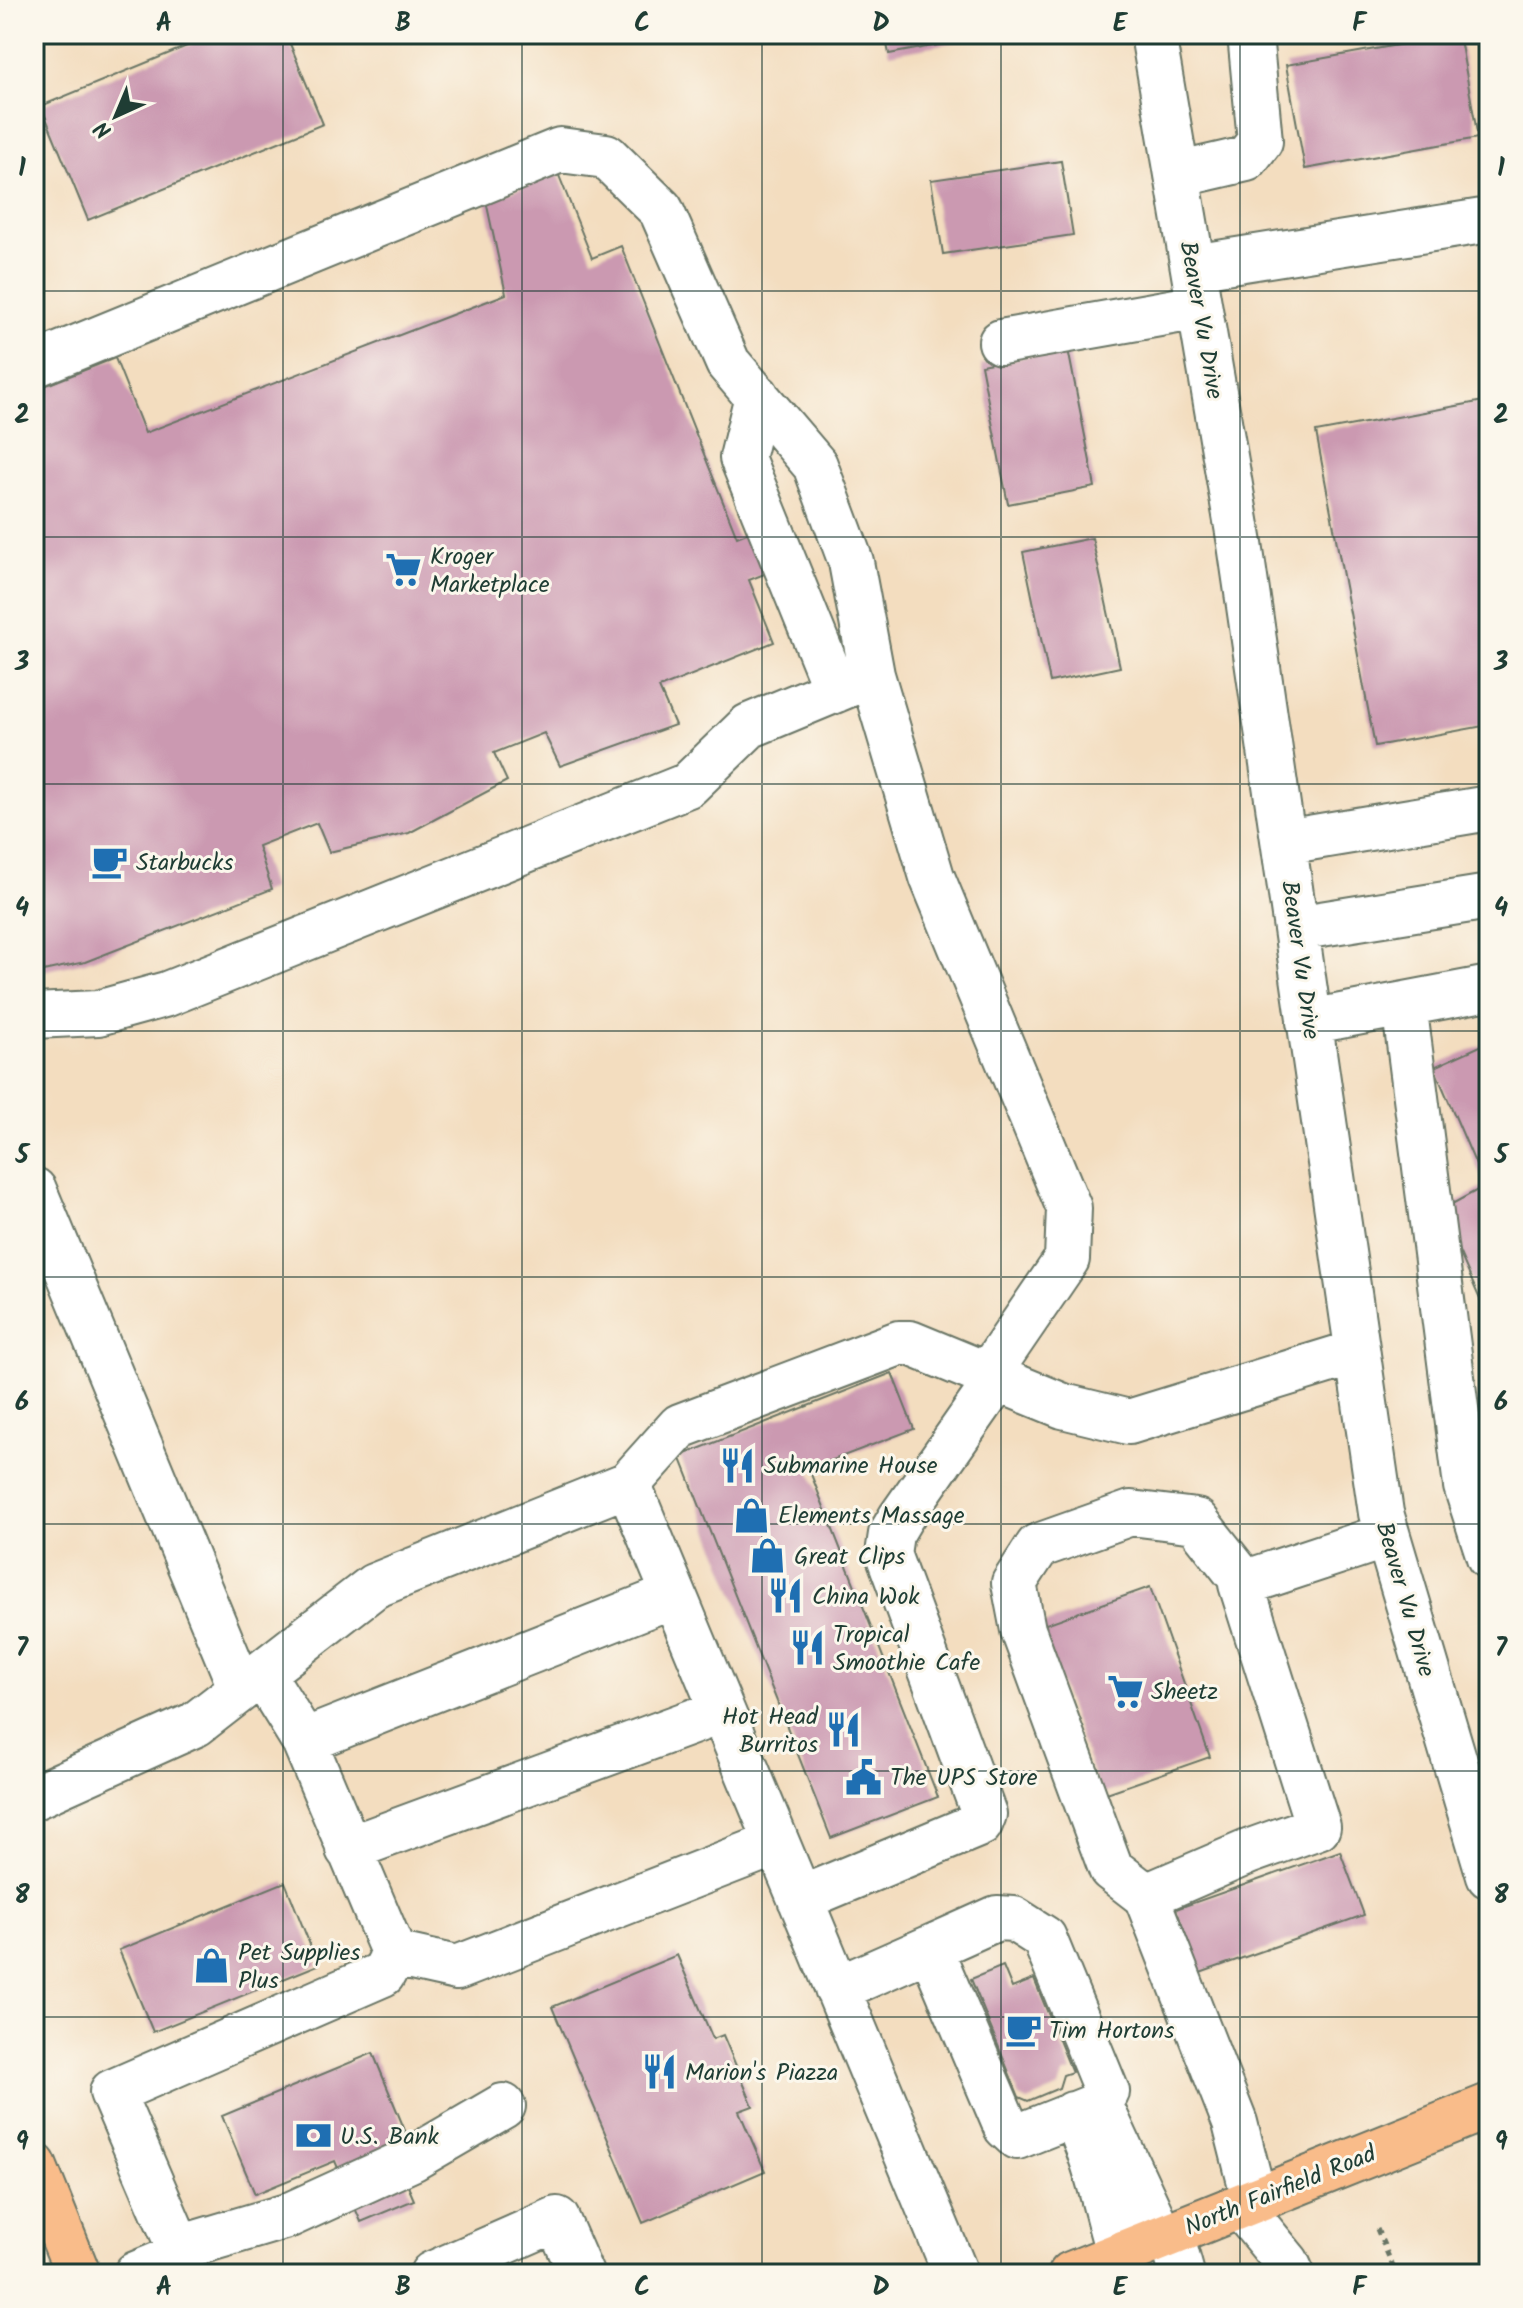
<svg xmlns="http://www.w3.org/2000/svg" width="1523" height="2308" font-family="Kalam,sans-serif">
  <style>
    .building { fill: #cb99b1 }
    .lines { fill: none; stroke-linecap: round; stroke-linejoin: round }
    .minor-casing { stroke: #697565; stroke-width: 48 }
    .major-casing { stroke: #697565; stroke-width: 48 }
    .path { stroke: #697565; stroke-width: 5; stroke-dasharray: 6 6; stroke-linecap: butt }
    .minor { stroke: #fff; stroke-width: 44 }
    .major { stroke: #f9bc8a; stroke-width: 44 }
    .grid { fill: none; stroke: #1f3d34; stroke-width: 2; stroke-opacity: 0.55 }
    .labels { text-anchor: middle; stroke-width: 6; stroke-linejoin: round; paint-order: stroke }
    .street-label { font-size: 24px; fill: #1f3d34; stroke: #fbf7ec }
    .poi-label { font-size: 24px; fill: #1f3d34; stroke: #fbf7ec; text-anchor: start }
    .neatline { fill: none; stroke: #1f3d34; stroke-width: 3 }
    .grid-label { font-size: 26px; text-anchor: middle; font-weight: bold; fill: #1f3d34 }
  </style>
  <rect width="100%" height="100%" fill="#fbf7ec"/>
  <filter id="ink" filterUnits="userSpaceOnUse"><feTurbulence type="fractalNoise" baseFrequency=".0125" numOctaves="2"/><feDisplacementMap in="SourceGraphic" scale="16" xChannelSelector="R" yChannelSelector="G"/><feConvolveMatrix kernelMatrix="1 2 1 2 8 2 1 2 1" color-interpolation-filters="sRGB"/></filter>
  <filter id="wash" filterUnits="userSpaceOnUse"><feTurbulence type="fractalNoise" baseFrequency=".006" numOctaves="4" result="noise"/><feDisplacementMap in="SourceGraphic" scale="32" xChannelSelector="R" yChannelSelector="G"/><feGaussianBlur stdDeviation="1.8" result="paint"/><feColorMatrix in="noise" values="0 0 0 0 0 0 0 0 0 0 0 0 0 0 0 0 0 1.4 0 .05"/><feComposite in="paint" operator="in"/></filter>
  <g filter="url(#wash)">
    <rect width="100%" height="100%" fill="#f3ddbf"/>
    <g id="blocks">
      <path class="building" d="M216 34H286L323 124 88 220 41 106Z
        M885 34H987V36L889 54Z
        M1459 34 1478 138 1305 169 1286 65Z
        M1061 161 1073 235 943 254 931 180Z
        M558 173 592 258 621 246 737 537 783 519 800 560 749 580 774 642 659 688 675 725 560 766 544 733 494 753 507 781 409 833 329 852 317 823 258 846 272 889 85 962 34 973V390L115 358 145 433 506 294 486 201Z
        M1068 349 1095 487 1008 504 981 365Z
        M1489 400V725L1375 746 1316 432Z
        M1092 538 1120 667 1050 682 1023 552Z
        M1489 1042V1320L1441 1210 1485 1186 1434 1067Z
        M892 1373 914 1429 809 1469 938 1797 831 1838 680 1456Z
        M1150 1587 1210 1757 1101 1795 1040 1626Z
        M1340 1851 1364 1915 1200 1973 1176 1909Z
        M285 1882 318 1965 153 2032 119 1950Z
        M677 1955 713 2039 723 2035 753 2106 739 2111 765 2171 643 2223 552 2007Z
        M1003 1966 1012 1988 1034 1979 1072 2072 1063 2075 1059 2088 1028 2101 1019 2097 971 1979Z
        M373 2053 406 2133 388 2140 414 2200 361 2222 335 2161 255 2194 222 2116Z"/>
    </g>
  </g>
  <g filter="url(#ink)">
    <use href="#blocks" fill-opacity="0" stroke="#697565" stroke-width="2"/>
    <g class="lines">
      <defs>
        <path id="minor" d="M1153 34 1240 544 1381 1513 1489 1876
          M1177 175 1246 159 1260 141 1250 34
          M1193 267 1489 220
          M1001 342 1199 307
          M34 365 560 150 606 156 661 210 728 363 815 465 851 562 872 675 932 877 1069 1208 1067 1259 989 1373
          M757 396 742 458 836 690
          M1285 842 1489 808
          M1296 928 1489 897
          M1404 1004 1466 1486 1489 1557
          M34 1016 98 1013 167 994 688 785 749 726 872 675
          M1309 1022 1489 988
          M34 1190 241 1689
          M628 1484 956 2274
          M262 1673 304 1741 394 1954 457 1968 777 1843
          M304 1741 674 1595
          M34 1797 196 1724 374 1586 628 1484 680 1426 899 1343H910L1063 1406 1129 1422 1357 1352
          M348 1849 722 1711
          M1146 1896 1111 1869 1023 1630 1014 1583 1038 1546 1131 1513 1196 1521 1245 1583
          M800 1899 980 1824 984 1814 888 1554 891 1534 901 1517 999 1377
          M997 1918 1014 1919 1044 1938 1107 2092 1100 2104 1017 2137 1006 2127 930 1948Z
          M837 1989 930 1948
          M1102 2109 1161 2237
          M1073 2114C1097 2159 1104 2207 1119 2255
          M1255 2202 1235 2123 1146 1896 1248 1852 1318 1827 1241 1584 1386 1536
          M1241 2207 1287 2263 1292 2274
          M1171 2234 1182 2274
          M179 2248 287 2216 412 2159 503 2106
          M136 2274 172 2259 179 2248 112 2092 383 1974 394 1954
          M432 2274 557 2219 581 2274"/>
        <path id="major" d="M34 2165 78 2274
          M1071 2274 1489 2106"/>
      </defs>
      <use href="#minor" class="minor-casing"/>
      <use href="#major" class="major-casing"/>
      <path class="path" d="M1377 2229 1396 2274"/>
      <use href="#minor" class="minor"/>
      <use href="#major" class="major"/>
    </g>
  </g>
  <path class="grid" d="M283 34V2274M522 34V2274M762 34V2274M1001 34V2274M1240 34V2274M34 291H1489M34 537H1489M34 784H1489M34 1031H1489M34 1277H1489M34 1524H1489M34 1771H1489M34 2017H1489"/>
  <defs>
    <symbol id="supermarket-bare" viewBox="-9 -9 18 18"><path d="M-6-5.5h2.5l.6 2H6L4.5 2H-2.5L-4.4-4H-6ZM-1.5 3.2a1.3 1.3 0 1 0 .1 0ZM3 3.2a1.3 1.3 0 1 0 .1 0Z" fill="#1f6fb2" stroke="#fbf7ec" stroke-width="2.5" paint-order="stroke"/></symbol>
    <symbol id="cafe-bare" viewBox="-9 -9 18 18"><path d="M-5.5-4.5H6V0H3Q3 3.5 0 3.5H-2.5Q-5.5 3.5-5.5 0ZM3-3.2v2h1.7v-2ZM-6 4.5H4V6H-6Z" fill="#1f6fb2" stroke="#fbf7ec" stroke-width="2.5" paint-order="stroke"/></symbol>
    <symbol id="restaurant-bare" viewBox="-9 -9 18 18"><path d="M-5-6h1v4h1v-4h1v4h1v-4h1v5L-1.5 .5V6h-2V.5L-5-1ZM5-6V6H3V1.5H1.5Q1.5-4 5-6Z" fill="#1f6fb2" stroke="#fbf7ec" stroke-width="2.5" paint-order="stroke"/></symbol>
    <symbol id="shop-bare" viewBox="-9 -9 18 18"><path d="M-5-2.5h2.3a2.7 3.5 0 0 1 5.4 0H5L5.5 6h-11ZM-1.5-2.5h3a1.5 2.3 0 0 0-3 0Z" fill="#1f6fb2" stroke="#fbf7ec" stroke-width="2.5" paint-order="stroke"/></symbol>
    <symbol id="civic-bare" viewBox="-9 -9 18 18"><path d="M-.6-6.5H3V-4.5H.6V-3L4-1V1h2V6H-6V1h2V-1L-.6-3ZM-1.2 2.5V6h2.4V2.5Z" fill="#1f6fb2" stroke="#fbf7ec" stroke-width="2.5" paint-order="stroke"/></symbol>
    <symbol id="bank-bare" viewBox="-9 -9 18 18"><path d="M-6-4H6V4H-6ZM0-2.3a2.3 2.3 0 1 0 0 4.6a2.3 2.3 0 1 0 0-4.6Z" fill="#1f6fb2" stroke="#fbf7ec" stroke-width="2.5" paint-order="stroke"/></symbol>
  </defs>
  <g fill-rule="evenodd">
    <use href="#supermarket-bare" x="378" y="544" width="51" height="51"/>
    <use href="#cafe-bare" x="84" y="836" width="51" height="51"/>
    <use href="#restaurant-bare" x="712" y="1440" width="51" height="51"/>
    <use href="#shop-bare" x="726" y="1490" width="51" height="51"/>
    <use href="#shop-bare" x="742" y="1530" width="51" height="51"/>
    <use href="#restaurant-bare" x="760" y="1570" width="51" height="51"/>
    <use href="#restaurant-bare" x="782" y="1622" width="51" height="51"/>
    <use href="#supermarket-bare" x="1100" y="1666" width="51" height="51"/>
    <use href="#restaurant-bare" x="818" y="1704" width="51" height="51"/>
    <use href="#civic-bare" x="838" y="1752" width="51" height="51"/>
    <use href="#shop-bare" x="186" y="1940" width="51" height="51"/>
    <use href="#cafe-bare" x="998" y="2004" width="51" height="51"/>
    <use href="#restaurant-bare" x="634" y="2046" width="51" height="51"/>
    <use href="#bank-bare" x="288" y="2110" width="51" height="51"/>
  </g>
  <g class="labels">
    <g class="street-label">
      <text transform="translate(1202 320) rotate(80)" y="8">Beaver Vu Drive</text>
      <text transform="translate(1301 960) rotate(82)" y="8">Beaver Vu Drive</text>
      <text transform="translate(1406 1599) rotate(74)" y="8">Beaver Vu Drive</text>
      <text transform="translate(1280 2190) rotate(-22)" y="8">North Fairfield Road</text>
    </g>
    <g class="poi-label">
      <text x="430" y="564">Kroger<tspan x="430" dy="28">Marketplace</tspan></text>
      <text x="136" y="870">Starbucks</text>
      <text x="764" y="1473">Submarine House</text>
      <text x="778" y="1523">Elements Massage</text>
      <text x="794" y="1564">Great Clips</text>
      <text x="812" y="1604">China Wok</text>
      <text x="833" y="1642">Tropical<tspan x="833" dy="28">Smoothie Cafe</tspan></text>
      <text x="1151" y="1699">Sheetz</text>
      <text x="818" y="1724" text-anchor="end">Hot Head<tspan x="818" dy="28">Burritos</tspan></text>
      <text x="890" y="1785">The UPS Store</text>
      <text x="238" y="1960">Pet Supplies<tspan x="238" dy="28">Plus</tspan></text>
      <text x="1049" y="2038">Tim Hortons</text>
      <text x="685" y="2080">Marion's Piazza</text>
      <text x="340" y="2144">U.S. Bank</text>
    </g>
  </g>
  <rect width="1523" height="2308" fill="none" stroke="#fbf7ec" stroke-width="88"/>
  <g transform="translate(116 116) rotate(224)" stroke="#fbf7ec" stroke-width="6" paint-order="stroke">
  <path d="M0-6L14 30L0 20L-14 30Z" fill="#1f3d34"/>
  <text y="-12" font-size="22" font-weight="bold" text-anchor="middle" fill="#1f3d34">N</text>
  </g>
  <rect x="44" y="44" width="1435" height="2220" class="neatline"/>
  <g class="grid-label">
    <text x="164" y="31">A</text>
    <text x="403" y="31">B</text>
    <text x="642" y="31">C</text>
    <text x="881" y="31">D</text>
    <text x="1120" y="31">E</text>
    <text x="1359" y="31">F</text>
    <text x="22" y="176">1</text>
    <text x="1501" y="176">1</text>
    <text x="22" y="423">2</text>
    <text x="1501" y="423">2</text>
    <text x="22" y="670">3</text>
    <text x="1501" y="670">3</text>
    <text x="22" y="916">4</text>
    <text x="1501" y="916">4</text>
    <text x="22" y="1163">5</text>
    <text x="1501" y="1163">5</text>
    <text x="22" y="1410">6</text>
    <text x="1501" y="1410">6</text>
    <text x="22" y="1656">7</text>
    <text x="1501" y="1656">7</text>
    <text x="22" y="1903">8</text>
    <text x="1501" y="1903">8</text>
    <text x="22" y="2150">9</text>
    <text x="1501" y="2150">9</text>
    <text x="164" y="2295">A</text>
    <text x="403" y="2295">B</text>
    <text x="642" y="2295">C</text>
    <text x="881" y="2295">D</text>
    <text x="1120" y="2295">E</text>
    <text x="1359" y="2295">F</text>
  </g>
</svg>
